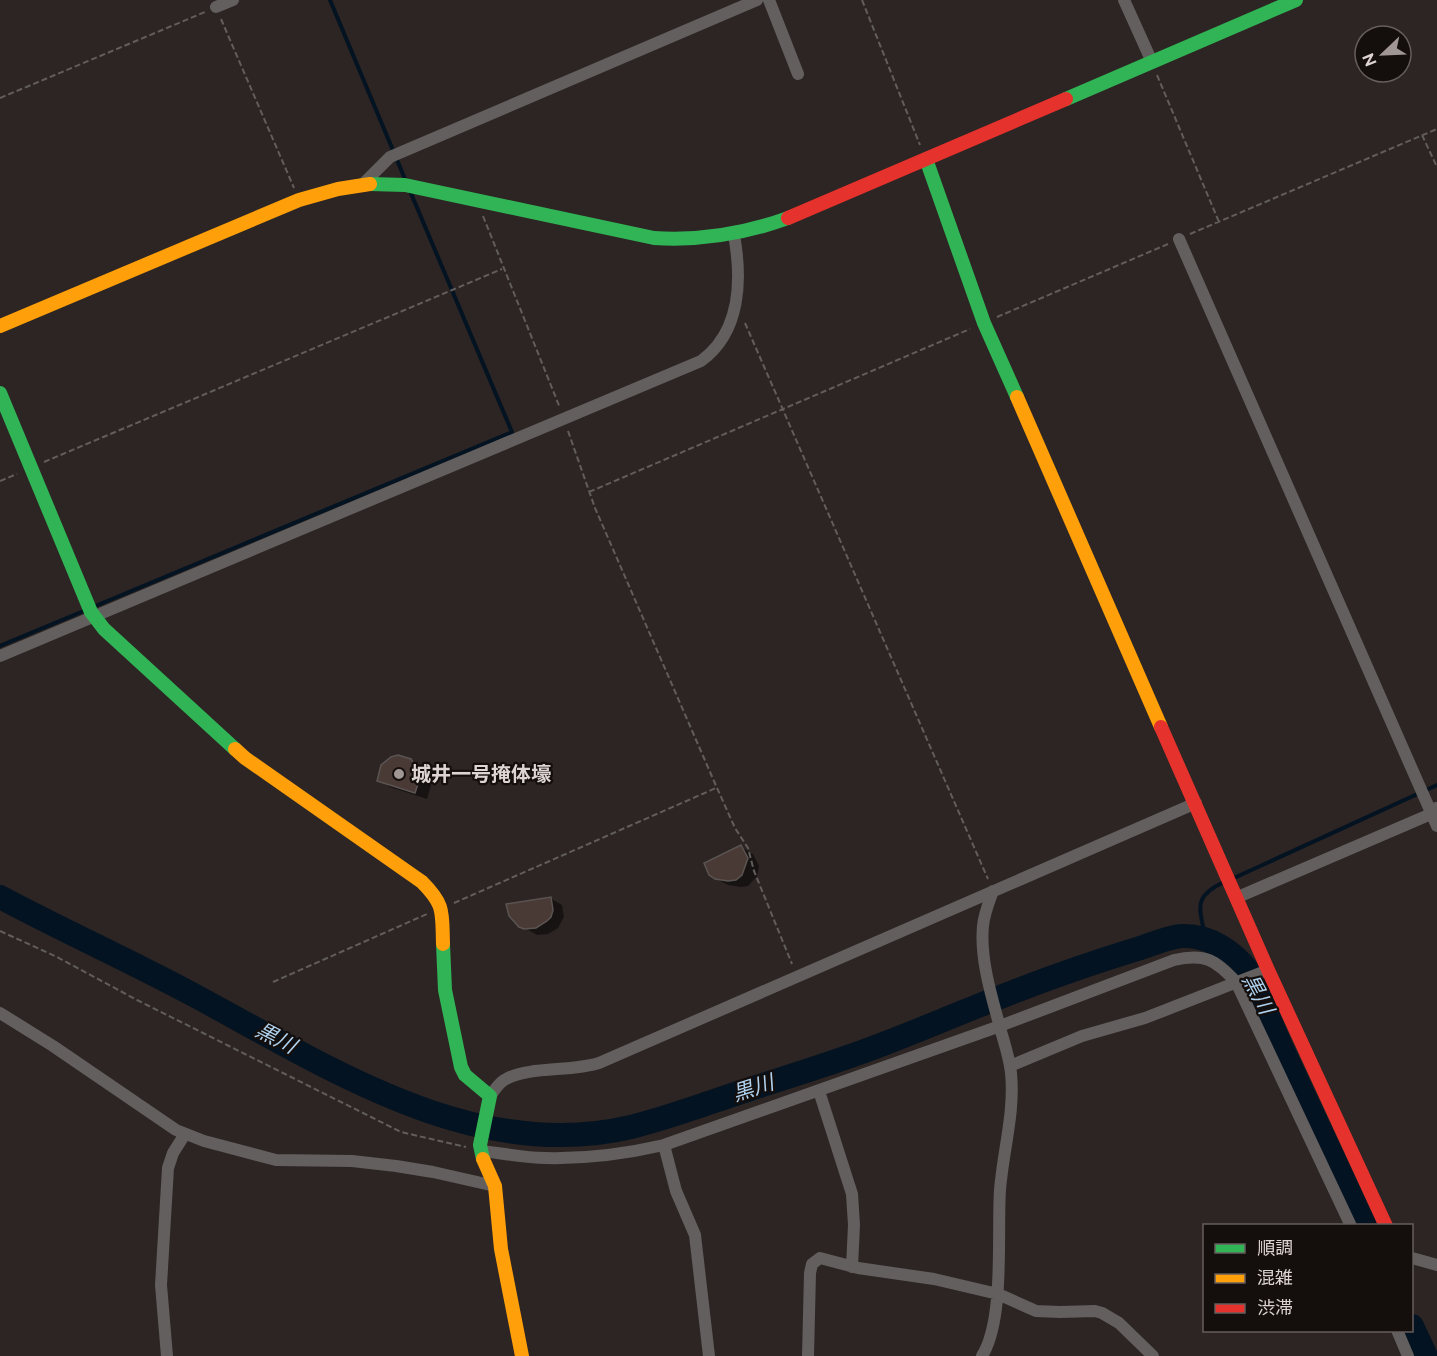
<svg xmlns="http://www.w3.org/2000/svg" width="1437" height="1356" font-family="Raleway,'Noto Sans JP',sans-serif">
  <style>
    .shadow { fill: #0007 }
    .lines { fill: none; stroke-linecap: round; stroke-linejoin: round }
    .stream { stroke: #041321; stroke-width: 4 }
    .river { stroke: #041321; stroke-width: 24 }
    .building { fill: #4a3a35; stroke: #5a5452; stroke-width: 1.5 }
    .path { stroke: #625d5d; stroke-width: 2; stroke-dasharray: 6 3; stroke-linecap: butt }
    .street { stroke: #625f5e; stroke-width: 12 }
    .fast { stroke: #30b455; stroke-width: 14 }
    .slow { stroke: #ff9f0a; stroke-width: 14 }
    .jam { stroke: #e5322d; stroke-width: 14 }
    .poi-dot { fill: #a09795; stroke: #140e0c; stroke-width: 2 }
    .labels { text-anchor: middle; stroke-width: 4.5; stroke-linejoin: round; paint-order: stroke }
    .poi-label { font-size: 20px; font-weight: bold; fill: #ded5d3; stroke: #140e0c; text-anchor: start }
    .water-label { font-size: 21px; font-style: italic; fill: #afd2ef; stroke: #140e0c }
  </style>
  <rect width="100%" height="100%" fill="#2c2523"/>
  <path class="shadow" d="M410 760 423 767 430 779 431 785 427 799 390 787 379 780Z
    M741 847 753 854 759 866 757 876 748 886 741 887 728 885 715 878Z
    M550 898 562 905 564 917 558 928 548 934 537 935 520 925Z"/>
  <g class="lines">
    <path class="stream" d="M330 0 405 179
      M93 607 512 432 410 191
      M0 646 86 610
      M1234 878 1437 785
      M1205 937C1200 908 1192 897 1224 882"/>
    <path class="river" d="M0 897C62 930 126 959 188 992 322 1063 471 1165 631 1127 668 1118 705 1104 741 1092 784 1078 827 1065 870 1049 908 1035 945 1019 983 1004 1034 983 1085 965 1137 949 1151 945 1167 937 1182 936 1210 935 1234 952 1250 973L1280 1044 1365 1226
      M1412 1326 1426 1356"/>
  </g>
  <path class="building" d="M398 755 411 759 418 771 420 778 415 793 377 781 381 765 391 757Z
    M741 845 748 858 742 875 736 880 728 881 715 879 709 875 704 863Z
    M551 897 553 910 551 917 547 921 536 928 524 929 519 927 509 916 506 904Z"/>
  <g class="lines">
    <path class="path" d="M862 0 920 145
      M221 19 294 188
      M1157 75 1219 222
      M0 98 205 12
      M1422 135 1437 167
      M483 216 560 408
      M1190 234 1437 129
      M997 317 1168 244
      M745 323 988 879
      M568 431 595 508 717 788 735 828 748 848 754 871 792 964
      M44 462 502 269
      M0 481 17 474
      M589 492 970 329
      M454 903 716 788
      M0 931 57 957 137 1000 401 1132 466 1147
      M273 982 427 914"/>
    <path class="street" d="M769 0 798 74
      M1124 0 1152 62
      M216 7 233 0
      M362 185 390 157 757 0
      M1179 239 1437 826
      M0 656 701 361C741 332 742 279 734 235
      M1238 897 1431 814 1436 808
      M0 1013 53 1046 176 1130 204 1141 276 1160 352 1161 396 1166 433 1172 495 1186
      M1010 1066 1082 1036 1145 1018 1268 970
      M819 1091 852 1194 854 1225 852 1267
      M490 1096C495 1090 499 1082 506 1079 530 1066 571 1072 599 1063L1196 803
      M664 1145 676 1191 695 1235 709 1356
      M481 1151C502 1153 524 1158 545 1158 585 1159 625 1154 664 1145L1000 1026 1174 960C1205 953 1216 960 1236 982L1351 1226
      M1412 1258 1437 1265
      M1397 1330 1408 1356
      M167 1356 161 1285 168 1168 173 1153 185 1134
      M808 1356 810 1273 812 1264 820 1258 858 1268 934 1279 998 1294 1036 1311 1060 1312 1095 1311 1102 1313 1119 1323 1153 1356
      M982 1356C1005 1319 997 1234 1000 1190 1003 1151 1015 1112 1011 1073 1009 1054 1002 1037 998 1020 990 991 980 956 983 926 984 914 989 902 993 891"/>
    <path class="fast" d="M1066 99 1296 0
      M926 159 984 323 1017 397
      M370 184 405 185 654 238C701 241 744 234 788 218
      M0 393 91 612 104 629 235 749
      M443 944 445 990 461 1067 465 1075 490 1096 480 1145 483 1159"/>
    <path class="slow" d="M0 326 299 200 338 189 370 184
      M1017 397 1161 727
      M235 749 245 758 422 882C445 905 442 912 443 944
      M483 1159 495 1186 501 1249 522 1356"/>
    <path class="jam" d="M788 218 1066 99
      M1161 727 1268 970 1386 1226"/>
  </g>
  <circle class="poi-dot" cx="399" cy="774" r="6"/>
  <g class="labels">
    <g class="poi-label">
      <text x="411" y="781">城井一号掩体壕</text>
    </g>
    <g class="water-label">
      <text transform="translate(1258 994) rotate(62)" y="7">黒川</text>
      <text transform="translate(276 1038) rotate(27)" y="7">黒川</text>
      <text transform="translate(753 1088) rotate(-18)" y="7">黒川</text>
    </g>
  </g>
  <rect x="1203" y="1224" width="210" height="108" fill="#140e0c" stroke="#655e5c" stroke-width="1.5"/>
  <rect x="1215" y="1244" width="30" height="9" fill="#30b455" stroke="#655e5c" stroke-width="1.5"/>
  <text x="1257" y="1254" font-size="18" fill="#ded5d3">順調</text>
  <rect x="1215" y="1274" width="30" height="9" fill="#ff9f0a" stroke="#655e5c" stroke-width="1.5"/>
  <text x="1257" y="1284" font-size="18" fill="#ded5d3">混雑</text>
  <rect x="1215" y="1304" width="30" height="9" fill="#e5322d" stroke="#655e5c" stroke-width="1.5"/>
  <text x="1257" y="1314" font-size="18" fill="#ded5d3">渋滞</text>
  <g transform="translate(1383 54) rotate(247)"><circle r="28" fill="#140e0c" stroke="#655e5c" stroke-width="1.5"/>
  <path d="M0-4.5L10 22L0 15L-10 22Z" fill="#a09795"/>
  <text y="-9" font-size="16" font-weight="bold" text-anchor="middle" fill="#ded5d3">N</text>
  </g>
</svg>
